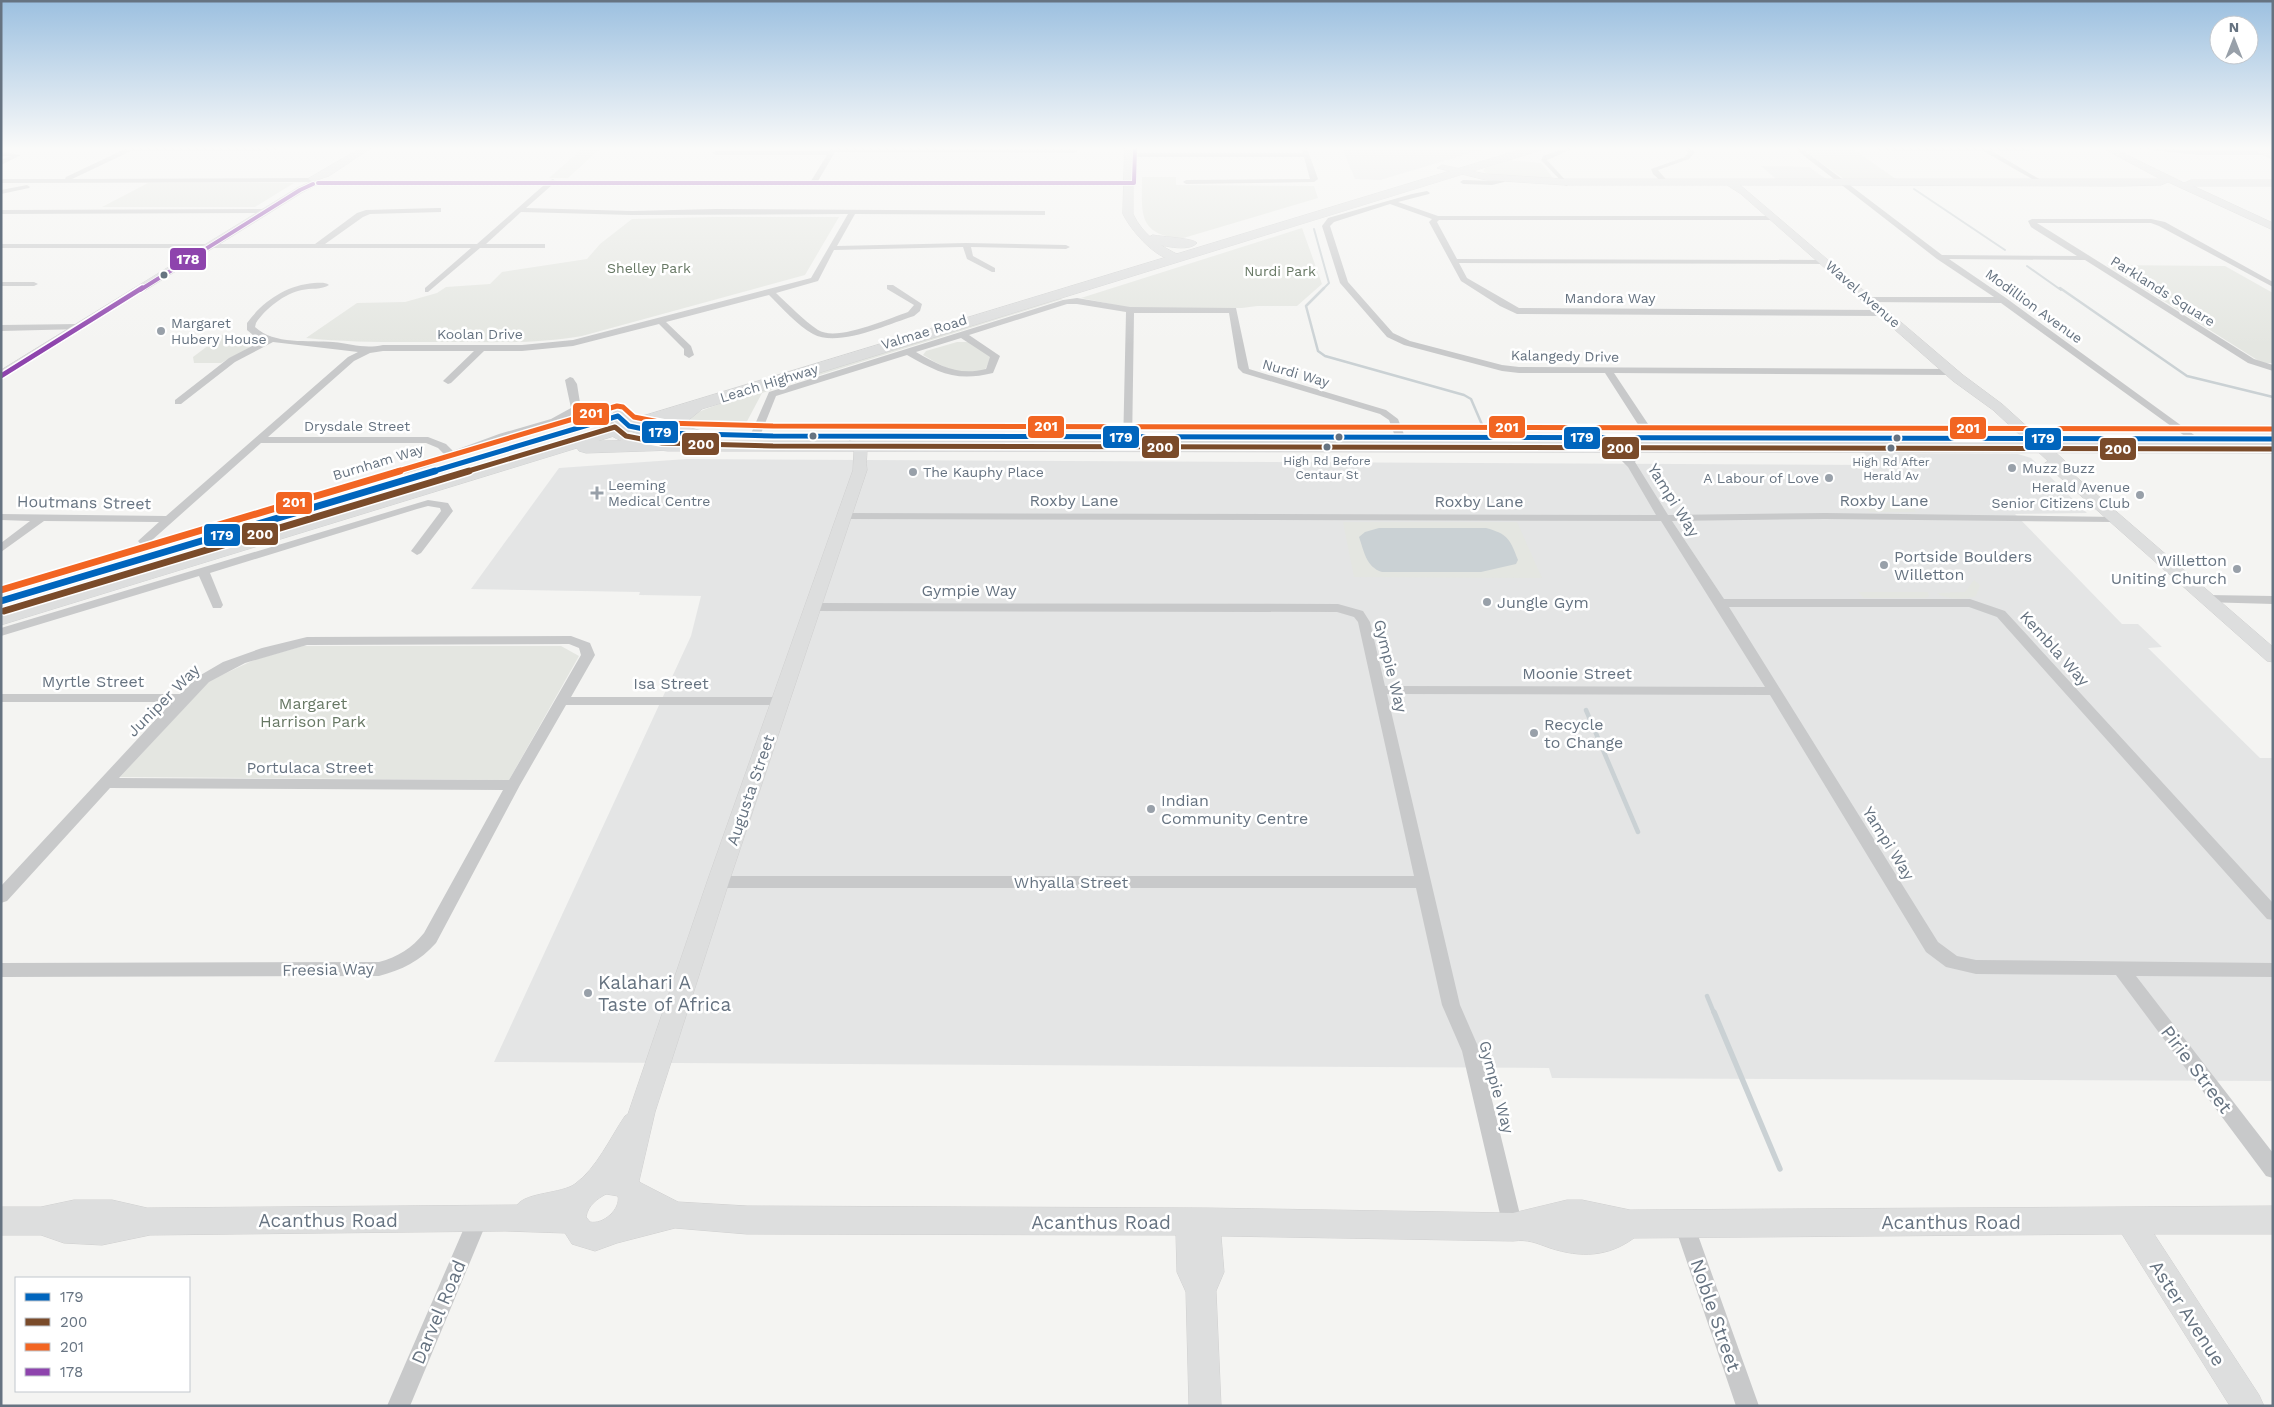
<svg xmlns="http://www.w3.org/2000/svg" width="2274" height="1407" font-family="'Work Sans',sans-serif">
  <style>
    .built { fill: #e4e5e5 }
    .green { fill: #e4e6e1 }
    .water { fill: #cad1d4 }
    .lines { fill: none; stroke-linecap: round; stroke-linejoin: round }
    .stream-far3 { stroke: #cad1d4; stroke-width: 2 }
    .stream-far2 { stroke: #cad1d4; stroke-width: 2.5 }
    .stream-far1 { stroke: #cad1d4; stroke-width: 4.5 }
    .stream { stroke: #cad1d4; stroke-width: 5.5 }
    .secondary-casing { stroke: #d0d0d0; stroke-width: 1 }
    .primary-casing { stroke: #d2d2d3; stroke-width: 1 }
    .highway-casing { stroke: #d1d2d2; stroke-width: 1 }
    .street { fill: #c8c9ca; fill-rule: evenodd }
    .secondary { fill: #dddede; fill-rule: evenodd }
    .primary { fill: #dddede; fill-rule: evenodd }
    .highway { fill: #dddede; fill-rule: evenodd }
    .bus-1-far1-casing { stroke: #fff; stroke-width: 8 }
    .bus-1-casing { stroke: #fff; stroke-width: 10 }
    .bus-2-far1-casing { stroke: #fff; stroke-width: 8 }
    .bus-2-casing { stroke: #fff; stroke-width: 10 }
    .bus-3-far1-casing { stroke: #fff; stroke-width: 8 }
    .bus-3-casing { stroke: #fff; stroke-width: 10 }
    .bus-4-far1-casing { stroke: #fff; stroke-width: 5.5 }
    .bus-4-casing { stroke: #fff; stroke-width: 8 }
    .bus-1-far1 { stroke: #0065bd; stroke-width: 5 }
    .bus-1 { stroke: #0065bd; stroke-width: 7 }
    .bus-2-far1 { stroke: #7a4b2a; stroke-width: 5 }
    .bus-2 { stroke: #7a4b2a; stroke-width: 7 }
    .bus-3-far1 { stroke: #f26522; stroke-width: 5 }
    .bus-3 { stroke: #f26522; stroke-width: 7 }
    .bus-4-far1 { stroke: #8e44ad; stroke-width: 4 }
    .bus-4 { stroke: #8e44ad; stroke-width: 5 }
    .bus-dot { fill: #667381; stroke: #fff; stroke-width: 2 }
    .poi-dot { fill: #98a0a9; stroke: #fff; stroke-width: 2 }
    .labels { text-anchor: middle; stroke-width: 5; stroke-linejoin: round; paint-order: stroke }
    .far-bus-label { font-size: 12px; fill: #667381; stroke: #fff }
    .far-park-label { font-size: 14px; fill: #677864; stroke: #fff }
    .far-street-label { font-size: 14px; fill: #667381; stroke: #fff }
    .far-poi-label { font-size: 14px; fill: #667381; stroke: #fff; text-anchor: start }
    .street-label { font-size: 16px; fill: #667381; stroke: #fff }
    .poi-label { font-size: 16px; fill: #667381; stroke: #fff; text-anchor: start }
    .park-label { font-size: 16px; fill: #677864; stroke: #fff }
    .near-poi-label { font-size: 19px; fill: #667381; stroke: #fff; text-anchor: start }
    .near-street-label { font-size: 19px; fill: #667381; stroke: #fff }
    .line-badge { stroke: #fff; stroke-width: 2 }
    .badge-label { font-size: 14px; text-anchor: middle; font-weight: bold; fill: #fff }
  </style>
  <rect width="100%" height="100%" fill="#f4f4f2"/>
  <path class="built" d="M1342 148H1488L1380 180 1355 179Z
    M1761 166 1809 167 1826 179H1776Z
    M1864 453 2018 454 2031 458 2087 513 2015 514 2122 624H2138L2162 647 2148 648 2260 758H2273V1081L1552 1078 1549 1068 494 1062 691 636 701 596 639 595 640 592 471 589 559 468 687 459 1874 465Z"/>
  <path class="green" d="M583 148H601L568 178H549Z
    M1802 149H1853L1896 179H1844Z
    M1508 160 1541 163 1553 178 1548 180 1489 175 1483 171 1485 168Z
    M1142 177H1176V185L1314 186 1318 198 1180 239C1137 233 1142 213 1142 177Z
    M148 183H294L255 207H102Z
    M714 217H839L805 275 582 336C537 344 493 342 448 342 401 342 353 343 306 338L357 303 405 302 437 293 446 287 490 284 502 272 587 259 600 244 632 219Z
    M1302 228 1322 284 1297 306H1257L1242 308H1131L1081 298Z
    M2107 265 2225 266 2273 293V363H2262Z
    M1059 298 1063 299 762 393 744 427 685 421 690 415 738 397Z
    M225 333 256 344 221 363H194L193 357Z
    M957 342H968L991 357 985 370C959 377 945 368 923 355L926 351Z
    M1861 502H1907L1916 512H1870Z
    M1343 522H1517L1542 578 1354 577Z
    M1974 580 1980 585 1976 596C1966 600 1946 600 1937 593L1965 592Z
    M1858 592H1928L1929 597 1923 598H1864Z
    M303 646H561L579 656 509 780 120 777 209 681 254 660Z"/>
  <path class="water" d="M1379 528H1486C1508 534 1510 539 1518 560L1516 564 1481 572H1382C1366 567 1364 551 1359 537L1365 532Z"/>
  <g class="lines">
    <path class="stream-far3" d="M1914 189 2005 250
      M1314 229 1329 283 1322 290
      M2027 266 2061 290"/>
    <path class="stream-far2" d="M1324 288 1306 306 1318 351 1325 356 1464 395 1471 399 1483 427
      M2060 288 2187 376 2273 397"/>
    <path class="stream-far1" d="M1586 710 1638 832
      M1707 996 1714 1013"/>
    <path class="stream" d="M1714 1012 1780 1169"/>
    <defs>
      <path id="secondary" d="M361 148H371L329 176 314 181 318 184 303 192 1 380V370L297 188 312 181 308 179Z
        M1125 148H1133V214C1143 235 1160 246 1181 256V260C1160 265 1131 231 1123 214Z
        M2103 148H2113L2184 183 2191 180H2273V186H2193L2273 223V230L2168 182 2161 185 2122 186 1740 185 1963 375 2002 404 2065 461 2066 468 2273 647V662L2267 661 2054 472 2042 465 2048 461 1993 410 1953 381 1741 194 1727 185H1564L1486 180 1437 168 1442 165 1486 174 1564 179H2160Z
        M2250 148H2261L2273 153V159Z
        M850 441C875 447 864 450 867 470L729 882 655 1112 639 1181 641 1183 678 1202 747 1206 1206 1208 1513 1213 1567 1200H1582L1630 1210 2273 1206V1234H2154L2259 1395 2264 1406H2230L2122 1234 1634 1238C1608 1257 1581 1258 1550 1248 1536 1243 1528 1239 1513 1241L1221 1236 1224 1272 1216 1291 1221 1406H1189L1186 1292 1177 1272 1176 1235 747 1234 675 1228 617 1243 595 1251 572 1244 565 1233 505 1231 150 1235 102 1245 64 1243 41 1235H1V1207H41L74 1200H112L147 1208 517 1205C527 1192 561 1194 575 1184 597 1168 610 1138 625 1116L628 1114 707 882 853 470 854 451 843 445ZM606 1194 618 1196C621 1209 603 1225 590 1222L586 1217C588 1205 597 1199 606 1194Z"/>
      <path id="primary" d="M618 411 623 413 634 423 657 428 659 431 657 434C641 438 620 429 610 416L613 413Z
        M601 416 606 418 630 434 668 441 2273 443V453L668 451C640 448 617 444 596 424L593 421 596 418Z"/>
      <path id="highway" d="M1526 148H1543L1541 150 702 409 685 423 687 427 702 431 704 435 702 439 695 441 673 435 667 423 669 419 598 441 668 440 675 442 677 446 675 450 586 453 579 451 577 448 1 625V611Z
        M1153 235C1163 237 1193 238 1197 243 1188 253 1160 245 1148 242L1146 239Z"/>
    </defs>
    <use href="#secondary" class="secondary-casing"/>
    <use href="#primary" class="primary-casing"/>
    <use href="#highway" class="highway-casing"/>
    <path class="street" d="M127 148H279L276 150 131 151 72 179 311 178 314 180 311 182 1 183V179H65L66 177Z
      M831 148 1075 149 1078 151 1075 153 835 152 818 181H1134L1137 183 1134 185H552L526 208 632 211 716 209 1042 211H1045V215L855 214 837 246 966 243 1066 245 1070 247 1066 249 971 247 973 256 995 268V272H992L967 259 963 247 834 250 818 281 776 293C789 305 803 320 818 330 837 342 887 319 908 312L914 305 887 289V285H893L922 304 920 311 914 316C888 324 838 348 813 334 798 326 781 307 769 295L666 322 691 346 694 355 689 358 684 355V349L659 324 573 346 522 351H484L451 383 448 384 443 381 445 379 474 351H383L370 353 354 361 268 437H428L446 444 453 451 499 434 551 419 571 408 565 380 570 377 573 378 577 384 581 409 559 423 507 438 427 467 166 544 143 547 138 541 159 522 44 521 1 552V543L30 521 1 520V514L166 516 348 357 358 352 273 342 235 362 181 404H175V400L229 358 264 340 253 335 247 330V323C263 301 287 285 314 283 320 283 325 282 329 285 322 290 310 288 302 290 285 293 265 309 256 323L255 327C274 345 309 340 333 342 352 344 364 349 383 345H522L573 340 811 278 848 214 632 215 521 212 486 244H545V248H480L428 292H425V288L471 248H1V244H315L357 213 366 210 438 208H441V212L370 214 363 217 325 244H477L544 185H318L315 183 318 181H549L553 179 556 181H811L827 155H715L712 153 715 151H829ZM261 443H426L438 448 444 454 151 541Z
      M1301 148H1307L1318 179 1314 182 1186 184 1183 182 1186 180 1310 179 1304 157H1129L1126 155 1129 153H1303Z
      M1566 148H1575L1547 160 1568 183V185L1566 186 1541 160 1543 156Z
      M1684 148H1691L1695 152 1689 159 1658 170 1670 184 1665 185 1653 174 1651 169 1685 157 1688 152Z
      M1794 148H1801L1942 255 2077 256 2031 227 2028 221 2032 219H2151L2165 222 2273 282V287L2159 226 2151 223H2037L2254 359 2273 365V371L2248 363 2085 260 1949 259 2006 298 2197 437 2198 439 2193 442 2001 303 1866 302V298L1869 297H1994L1937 259Z
      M1872 148H2030L2028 151H1992L2046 183 2041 184 1983 151 1875 150Z
      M2132 148 2266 151 2269 153 2266 155H2198Z
      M1 152 21 155 1 165V160L10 156H1Z
      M1502 179 1505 181 1504 182 1492 185 1463 184 1460 182 1463 180 1492 181Z
      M27 185 30 187 29 188 1 194V190Z
      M1427 191 1430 193 1429 194 1398 202 1438 216H1775L1779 218 1775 220H1439L1437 222 1457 259 1826 260 1830 262 1826 264 1459 263 1467 278 1519 308 1884 310 1888 313 1884 316 1517 314 1500 306 1461 281 1429 222 1432 219 1390 204 1334 222 1330 226 1348 282 1393 333 1410 341 1502 365 1519 367 1952 369 1957 372 1952 375 1614 373 1648 424 1643 427 1639 426 1605 373H1519L1502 371 1404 345 1387 337 1340 283 1322 226 1328 218 1412 194Z
      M267 209H270V213L1 214V210Z
      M1 282H34L38 284 34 286H1Z
      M1077 298 1130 307 1236 308 1249 369 1386 410 1398 419 1405 437 1400 440 1396 439 1389 420 1380 414 1243 373 1238 368 1229 313H1134L1132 446 1127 449 1123 448 1126 312 1077 304H1067L969 335 1000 356 993 373C956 382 939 373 907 355L776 396 760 436 755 439 750 436 769 392 1063 300ZM961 338 990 357 986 369C958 376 940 366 916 352Z
      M79 324 82 325V329L1 331V325Z
      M1610 435 1614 436 1627 454 1618 438 1623 435 1627 436 1637 452V459L1635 462 1668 515 1825 513 2117 517 2119 519 2117 521 2113 522 1825 519 1672 521 1724 599H1970L2005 611 2273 903V920L2267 919 1997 617 1969 607H1729L1938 942 1957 956 1976 960 2273 963V977L2136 976 2273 1153V1178L2266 1176 2116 975 1976 974 1946 967 1926 952 1770 695 1387 694 1460 1005 1480 1051 1523 1227 1520 1234 1513 1237 1506 1234 1503 1227 1462 1051 1442 1005 1416 888H718L712 886 710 882 712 878 718 876H1414L1358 622 1354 617 1337 612 814 611 808 607 814 603 1338 604 1363 611 1370 622 1385 686 1765 687 1661 521 845 519 839 516 845 513 1656 515 1628 467 1615 454 1605 438Z
      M428 500 448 503 453 511 421 553 417 555 411 551 441 511 440 508 428 506 417 509 210 573 223 605 221 608H213L199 576 1 636V628Z
      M2207 595 2273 596V604L2203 602 2201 599 2203 596Z
      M571 636 590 643 595 655 571 697H781L788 701 781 705H566L520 785 436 943C420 961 402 970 379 976L1 977V963L379 962C398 957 412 948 424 933L503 790 110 788 7 901 1 903V886L172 702H1V694H180L199 676 223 662 262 648 307 637ZM569 644 579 648 581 655 509 780 119 778 209 682 245 663 307 645Z
      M478 1209 485 1212 488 1219 410 1406H387L471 1212Z
      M1684 1214 1691 1217 1694 1224 1759 1406H1736L1674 1224 1677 1217Z"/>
    <use href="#secondary" class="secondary"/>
    <use href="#primary" class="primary"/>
    <use href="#highway" class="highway"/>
    <defs>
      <path id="bus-1-far1" d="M431 472 618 416 629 426 663 433 773 436 2273 439"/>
      <path id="bus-1" d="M1 601 435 471"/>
      <path id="bus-2-far1" d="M465 472 615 427 626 436 662 443 773 446 2273 449"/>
      <path id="bus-2" d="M4 611 469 471"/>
      <path id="bus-3-far1" d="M395 472 617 406 623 407 634 417 664 423 773 426 2273 429"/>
      <path id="bus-3" d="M1 590 400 471"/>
      <path id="bus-4-far1" d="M318 183H1134L1135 148
        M140 290 300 190 313 184"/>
      <path id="bus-4" d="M1 376 142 288"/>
    </defs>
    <use href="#bus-1-far1" class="bus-1-far1-casing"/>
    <use href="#bus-1" class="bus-1-casing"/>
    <use href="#bus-2-far1" class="bus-2-far1-casing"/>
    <use href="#bus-2" class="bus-2-casing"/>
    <use href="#bus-3-far1" class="bus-3-far1-casing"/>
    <use href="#bus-3" class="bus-3-casing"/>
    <use href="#bus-4-far1" class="bus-4-far1-casing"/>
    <use href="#bus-4" class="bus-4-casing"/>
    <use href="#bus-1-far1" class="bus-1-far1"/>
    <use href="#bus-1" class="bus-1"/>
    <use href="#bus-2-far1" class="bus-2-far1"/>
    <use href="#bus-2" class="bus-2"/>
    <use href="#bus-3-far1" class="bus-3-far1"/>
    <use href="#bus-3" class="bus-3"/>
    <use href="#bus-4-far1" class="bus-4-far1"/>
    <use href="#bus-4" class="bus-4"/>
  </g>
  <linearGradient id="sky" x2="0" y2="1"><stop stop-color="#9cc0e0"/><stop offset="0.43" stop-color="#fafaf9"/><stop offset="1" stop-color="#fafaf9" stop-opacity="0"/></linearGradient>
  <rect width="2274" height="345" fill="url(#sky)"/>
  <g class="bus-dot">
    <circle cx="164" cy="275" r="4.5"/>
    <circle cx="813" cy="436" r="4.5"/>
    <circle cx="1339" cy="437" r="4.5"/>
    <circle cx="1897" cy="438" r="4.5"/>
    <circle cx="1327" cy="447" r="4.5"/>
    <circle cx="1891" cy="448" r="4.5"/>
  </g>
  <g class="poi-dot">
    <circle cx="161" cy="331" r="5"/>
    <circle cx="2012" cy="468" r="5"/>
    <circle cx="913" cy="472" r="5"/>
    <circle cx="1829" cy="478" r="5"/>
    <path d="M594.5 485.5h5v5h5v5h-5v5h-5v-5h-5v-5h5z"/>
    <circle cx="2140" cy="495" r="5"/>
    <circle cx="1884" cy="565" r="5"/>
    <circle cx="2237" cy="569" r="5"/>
    <circle cx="1487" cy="602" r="5"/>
    <circle cx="1534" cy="733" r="5"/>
    <circle cx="1151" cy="809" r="5"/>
    <circle cx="588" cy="993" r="5"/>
  </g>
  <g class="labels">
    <g class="far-bus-label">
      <text x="1327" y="465">High Rd Before<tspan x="1327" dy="14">Centaur St</tspan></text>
      <text x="1891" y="466">High Rd After<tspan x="1891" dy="14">Herald Av</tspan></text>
    </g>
    <g class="far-park-label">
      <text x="649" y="273">Shelley Park</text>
      <text x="1280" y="276">Nurdi Park</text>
    </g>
    <g class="far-street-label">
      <text transform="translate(2163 291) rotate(32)" y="5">Parklands Square</text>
      <text transform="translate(1863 294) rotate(41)" y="5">Wavel Avenue</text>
      <text x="1610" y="303">Mandora Way</text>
      <text transform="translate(2034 306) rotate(36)" y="5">Modillion Avenue</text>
      <text transform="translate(924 332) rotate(-17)" y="5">Valmae Road</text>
      <text x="480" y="339">Koolan Drive</text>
      <text transform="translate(1565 356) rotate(1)" y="5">Kalangedy Drive</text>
      <text transform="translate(1296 373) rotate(16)" y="5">Nurdi Way</text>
      <text transform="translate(769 383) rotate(-17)" y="5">Leach Highway</text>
      <text x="357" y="431">Drysdale Street</text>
      <text transform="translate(378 462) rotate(-17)" y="5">Burnham Way</text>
    </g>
    <g class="far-poi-label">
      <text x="171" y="328">Margaret<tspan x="171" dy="16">Hubery House</tspan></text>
      <text x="2022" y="473">Muzz Buzz</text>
      <text x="923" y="477">The Kauphy Place</text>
      <text x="1819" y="483" text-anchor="end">A Labour of Love</text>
      <text x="608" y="490">Leeming<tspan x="608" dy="16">Medical Centre</tspan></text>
      <text x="2130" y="492" text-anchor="end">Herald Avenue<tspan x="2130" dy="16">Senior Citizens Club</tspan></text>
    </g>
    <g class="street-label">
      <text x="1074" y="506">Roxby Lane</text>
      <text transform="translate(1674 500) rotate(58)" y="6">Yampi Way</text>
      <text x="1884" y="506">Roxby Lane</text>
      <text x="1479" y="507">Roxby Lane</text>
      <text transform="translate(84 502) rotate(1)" y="6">Houtmans Street</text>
      <text x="969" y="596">Gympie Way</text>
      <text transform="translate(2055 648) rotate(48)" y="6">Kembla Way</text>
      <text transform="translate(1391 666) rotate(76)" y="6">Gympie Way</text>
      <text x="1577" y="679">Moonie Street</text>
      <text x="93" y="687">Myrtle Street</text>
      <text x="671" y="689">Isa Street</text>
      <text transform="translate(163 700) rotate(-45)" y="6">Juniper Way</text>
      <text x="310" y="773">Portulaca Street</text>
      <text transform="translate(750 790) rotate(-71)" y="6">Augusta Street</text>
      <text transform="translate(1889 843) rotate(58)" y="6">Yampi Way</text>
      <text x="1071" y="888">Whyalla Street</text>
      <text transform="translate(328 969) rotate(-1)" y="6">Freesia Way</text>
      <text transform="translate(1497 1087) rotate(75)" y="6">Gympie Way</text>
    </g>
    <g class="poi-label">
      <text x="1894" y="562">Portside Boulders<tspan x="1894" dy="18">Willetton</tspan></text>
      <text x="2227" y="566" text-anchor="end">Willetton<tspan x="2227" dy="18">Uniting Church</tspan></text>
      <text x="1497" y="608">Jungle Gym</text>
      <text x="1544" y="730">Recycle<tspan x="1544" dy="18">to Change</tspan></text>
      <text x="1161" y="806">Indian<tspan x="1161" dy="18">Community Centre</tspan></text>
    </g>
    <g class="park-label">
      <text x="313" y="709">Margaret<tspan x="313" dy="18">Harrison Park</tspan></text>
    </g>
    <g class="near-poi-label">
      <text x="598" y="989">Kalahari A<tspan x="598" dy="22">Taste of Africa</tspan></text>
    </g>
    <g class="near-street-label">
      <text transform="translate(2197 1069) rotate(53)" y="7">Pirie Street</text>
      <text x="328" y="1227">Acanthus Road</text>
      <text x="1101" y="1229">Acanthus Road</text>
      <text x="1951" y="1229">Acanthus Road</text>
      <text transform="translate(438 1312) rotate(-67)" y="7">Darvel Road</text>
      <text transform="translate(2188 1313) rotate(57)" y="7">Aster Avenue</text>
      <text transform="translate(1716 1315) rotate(71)" y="7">Noble Street</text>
    </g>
  </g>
  <g class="line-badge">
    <rect x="169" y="247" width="38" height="24" rx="5" fill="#8e44ad"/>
    <rect x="572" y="402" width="38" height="24" rx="5" fill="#f26522"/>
    <rect x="1027" y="415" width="38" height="24" rx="5" fill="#f26522"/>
    <rect x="1488" y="415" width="38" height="24" rx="5" fill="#f26522"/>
    <rect x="1949" y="416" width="38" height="24" rx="5" fill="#f26522"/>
    <rect x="641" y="420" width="38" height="24" rx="5" fill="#0065bd"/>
    <rect x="1102" y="425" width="38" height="24" rx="5" fill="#0065bd"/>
    <rect x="1563" y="426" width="38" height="24" rx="5" fill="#0065bd"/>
    <rect x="2024" y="427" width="38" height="24" rx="5" fill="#0065bd"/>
    <rect x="681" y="432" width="39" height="24" rx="5" fill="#7a4b2a"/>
    <rect x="1141" y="435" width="39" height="24" rx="5" fill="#7a4b2a"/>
    <rect x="1601" y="436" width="39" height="24" rx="5" fill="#7a4b2a"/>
    <rect x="2099" y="437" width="38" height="24" rx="5" fill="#7a4b2a"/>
    <rect x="275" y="491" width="38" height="24" rx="5" fill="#f26522"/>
    <rect x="241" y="522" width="38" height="24" rx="5" fill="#7a4b2a"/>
    <rect x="203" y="523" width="38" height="24" rx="5" fill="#0065bd"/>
  </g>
  <g class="badge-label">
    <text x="188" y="264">178</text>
    <text x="591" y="418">201</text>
    <text x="1046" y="431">201</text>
    <text x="1507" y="432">201</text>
    <text x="1968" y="433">201</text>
    <text x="660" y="437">179</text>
    <text x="1121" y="442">179</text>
    <text x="1582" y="442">179</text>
    <text x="2043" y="443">179</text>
    <text x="701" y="449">200</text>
    <text x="1160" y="452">200</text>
    <text x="1620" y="453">200</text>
    <text x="2118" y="454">200</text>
    <text x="294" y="507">201</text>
    <text x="260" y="539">200</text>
    <text x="222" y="540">179</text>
  </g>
  <rect width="2274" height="1407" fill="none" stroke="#667381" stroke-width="5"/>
  <rect x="15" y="1277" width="175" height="115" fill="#ffffff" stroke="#c2c7cd"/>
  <rect x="25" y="1293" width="25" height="8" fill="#0065bd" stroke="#c2c7cd"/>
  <text x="60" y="1302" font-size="15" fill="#667381">179</text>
  <rect x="25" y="1318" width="25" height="8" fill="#7a4b2a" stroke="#c2c7cd"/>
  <text x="60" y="1327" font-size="15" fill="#667381">200</text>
  <rect x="25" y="1343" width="25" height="8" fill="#f26522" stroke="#c2c7cd"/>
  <text x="60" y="1352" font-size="15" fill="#667381">201</text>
  <rect x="25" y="1368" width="25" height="8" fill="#8e44ad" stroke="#c2c7cd"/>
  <text x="60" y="1377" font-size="15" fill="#667381">178</text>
  <g transform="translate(2234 40)"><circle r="24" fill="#ffffff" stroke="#c2c7cd"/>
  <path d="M0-4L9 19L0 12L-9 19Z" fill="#98a0a9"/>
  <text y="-8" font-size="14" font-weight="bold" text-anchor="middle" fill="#667381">N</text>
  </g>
</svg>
